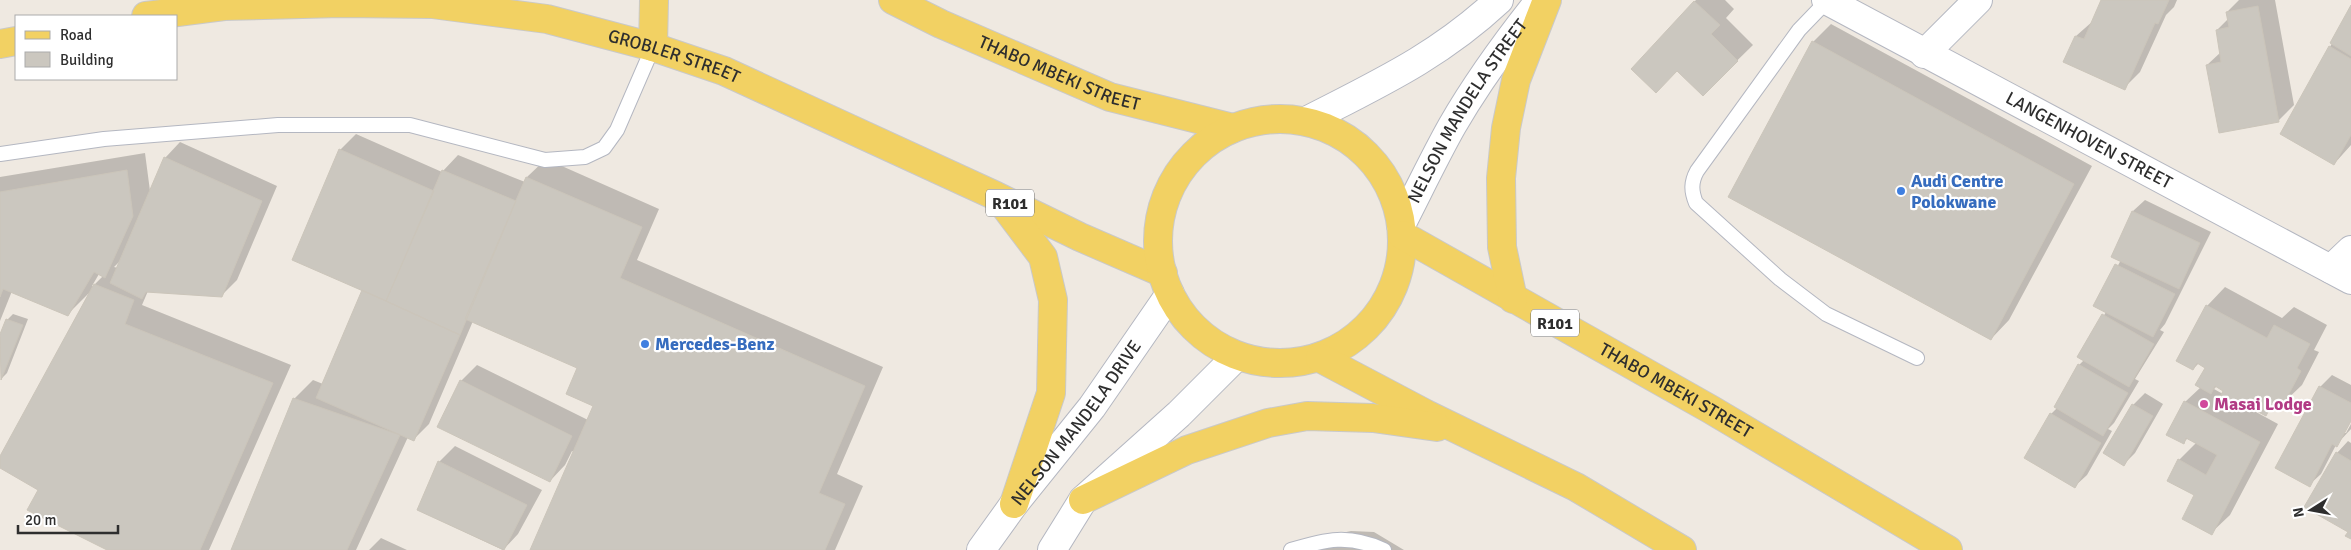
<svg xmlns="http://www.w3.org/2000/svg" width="2351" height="550" font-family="Signika,sans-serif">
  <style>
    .shadow { fill: #0003; fill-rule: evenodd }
    .building { fill: #cbc7bf; stroke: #cbc5ba }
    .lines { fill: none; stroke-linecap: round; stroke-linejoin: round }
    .service-casing { stroke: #b4b7c1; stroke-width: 16 }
    .minor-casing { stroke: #b4b7c1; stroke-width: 30 }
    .tertiary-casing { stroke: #b4b7c1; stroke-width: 30 }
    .secondary-casing { stroke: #b4b7c1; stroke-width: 30 }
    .primary-casing { stroke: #c9c9c9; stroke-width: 30 }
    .service { stroke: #fff; stroke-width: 14 }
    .minor { stroke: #fff; stroke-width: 28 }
    .tertiary { stroke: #fff; stroke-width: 28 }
    .secondary { stroke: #fff; stroke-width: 28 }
    .primary { stroke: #f2d163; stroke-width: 28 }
    .shop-dot { fill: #3f7fe0; stroke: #fff; stroke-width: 2 }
    .hotel-dot { fill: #d1479c; stroke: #fff; stroke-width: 2 }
    .labels { text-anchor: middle; stroke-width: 4.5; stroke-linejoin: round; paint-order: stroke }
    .shield { fill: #fff; stroke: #6d6d6d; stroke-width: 1 }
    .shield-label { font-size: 16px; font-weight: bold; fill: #2e2e2e }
    .street-label { font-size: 18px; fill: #2e2e2e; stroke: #fff }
    .shop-label { font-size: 18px; font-weight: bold; fill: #366cbe; stroke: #fff; text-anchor: start }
    .hotel-label { font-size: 18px; font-weight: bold; fill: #b23c85; stroke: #fff; text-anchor: start }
  </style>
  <rect width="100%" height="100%" fill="#efe9e1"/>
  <path class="shadow" d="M1696 0H1725L1734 9 1726 18 1753 45 1703 94 1678 69H1632Z
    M2103 0H2177L2174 7 2166 15 2140 72 2124 88 2076 36 2093 21Z
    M2239 0H2275L2294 105 2278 121 2207 65 2221 52 2217 30 2228 19 2227 12Z
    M2351 8V145L2334 164 2330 47Z
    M1831 24 2092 166 2009 320 1991 339 1813 42Z
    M356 134 442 172 458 155 525 182 527 177 546 159 659 209 637 260 883 367 837 474 863 486 835 550H532L574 452 572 451 565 465 550 481 461 381 477 365 588 420 595 405 578 367 473 321 429 424 414 439 408 437 356 550H232L294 399 313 380 323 384 364 290 340 150Z
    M180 142 277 186 237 280 221 296 148 291 142 305 291 365 209 550H110L39 489 0 467V459L89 293 67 315 12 291 0 321V177L145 153 150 191 165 158ZM121 260 118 268 114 267ZM99 274 103 276 93 286H92Z
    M2145 200 2211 232 2165 324 2160 330 2164 332 2135 379 2139 381 2114 423 2108 429 2112 431 2087 475 2075 486 2051 414 2057 408 2079 365 2084 360 2079 356 2106 312 2095 306 2121 260 2112 256 2133 211Z
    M2225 287 2282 318 2294 307 2327 325 2314 350 2319 352 2302 385 2283 403 2279 401 2265 414 2257 410 2256 412 2278 424 2230 515 2211 533 2196 495 2179 460 2196 443 2188 438 2184 442 2185 402 2201 387 2206 367 2199 363 2193 369 2207 306ZM2217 386 2225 390 2223 394 2214 389Z
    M13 314 28 319 7 373 1 379 0 338 7 320Z
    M2332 375 2351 385V419L2343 433H2346L2351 424V429L2336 445 2321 474 2309 485 2276 468 2320 387Z
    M2145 393 2163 404 2135 453 2124 464 2133 405Z
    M2348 441 2351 443V538L2337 453Z
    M455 446 542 490 518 534 503 550 418 510 439 462Z
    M1351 531 1374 532 1404 550H1306L1328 536Z
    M381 538 407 550H369Z"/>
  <path class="building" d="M2101 0H2169L2158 24 2155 23 2125 90 2063 62 2075 36 2084 39Z
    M1694 1 1720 25 1711 34 1738 61 1703 96 1677 71 1656 93 1631 69Z
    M2351 5V56L2330 43Z
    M2258 6 2279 122 2219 133 2206 65 2221 62 2216 30 2229 27 2226 12Z
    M1812 41 2074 184 1991 340 1728 197Z
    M2329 46 2351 59V135L2334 165 2280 134Z
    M339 149 434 191 386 301 292 260Z
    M164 157 262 201 222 297 146 292 142 299 110 283Z
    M127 170 133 216 105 278 94 272 68 316 3 289 0 297V192Z
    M442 170 516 201 460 335 386 301Z
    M526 177 642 227 620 278 865 386 819 493 845 504 825 550H530L593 406 566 394 577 368 465 319Z
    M2132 211 2200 243 2179 289 2111 257Z
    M2115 264 2175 294 2153 337 2093 306Z
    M94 284 134 300 125 324 273 383 200 550H107L27 510 38 490 0 468V456Z
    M362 290 460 335 414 441 316 398Z
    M2206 305 2267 338 2274 325 2310 344 2297 368 2301 371 2283 405 2274 400 2266 416 2241 403 2239 407 2220 397 2223 391 2215 386 2211 394 2195 385 2205 368 2197 363 2193 370 2176 361Z
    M2102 314 2154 344 2129 387 2077 357Z
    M6 319 23 325 1 380 0 334Z
    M2078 364 2128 393 2103 436 2054 407Z
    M460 380 572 436 550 482 437 427Z
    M2319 386 2351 403V421L2337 447 2332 444 2310 487 2275 468Z
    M293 398 400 435 347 550H231Z
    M2184 401 2260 442 2212 535 2182 519 2194 495 2167 481 2178 459 2206 475 2217 455 2186 438 2184 444 2166 435Z
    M2132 404 2153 416 2124 466 2103 453Z
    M2050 413 2101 443 2075 488 2024 458Z
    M2336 452 2351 461V539L2345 536 2348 532 2304 507Z
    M438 461 527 505 504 550 417 510Z"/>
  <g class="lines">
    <defs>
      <path id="service" d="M1827 1 1799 30 1697 171C1691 182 1691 191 1696 203L1780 279 1826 314 1917 358
        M0 154 104 139 278 125H410L545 160 585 157 604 148 617 130 653 47
        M1291 550C1326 539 1349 534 1384 550"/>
      <g id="minor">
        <path id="s1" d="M1826 0 2351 280"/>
        <path d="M1924 54 1978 0"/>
        <path d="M2331 269 2351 250"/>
      </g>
      <g id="tertiary">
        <path d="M1308 120C1380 83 1439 56 1499 0"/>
        <path id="s2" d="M1401 225C1418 192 1434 158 1452 126 1478 81 1508 40 1540 0"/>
      </g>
      <g id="secondary">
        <path id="s3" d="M981 550 1014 504 1092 407 1170 294"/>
        <path d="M1052 550 1083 500 1179 414 1237 356"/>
      </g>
      <g id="primary">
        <path id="s4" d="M893 0 941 24 1110 97 1233 128"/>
        <path id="s5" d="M146 16 224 6 341 3 432 4 547 19 653 47 724 71 996 196 1080 237 1163 273"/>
        <path d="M0 44 16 41"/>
        <path d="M653 47 654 0"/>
        <circle cx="1280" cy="241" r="122"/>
        <path d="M1000 200 1043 257 1053 300 1051 393 1014 504"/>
        <path id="s6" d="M1402 235 1710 409 1948 550"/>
        <path d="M1513 299 1502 247 1501 178 1506 128 1516 80 1547 0"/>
        <path d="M1320 358 1426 414 1576 487 1682 550"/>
        <path d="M1083 500 1187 450 1268 423 1307 416 1373 418 1437 427"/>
      </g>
    </defs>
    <use href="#service" class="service-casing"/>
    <use href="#minor" class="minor-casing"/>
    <use href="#tertiary" class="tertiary-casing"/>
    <use href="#secondary" class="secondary-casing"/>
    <use href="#primary" class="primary-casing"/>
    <use href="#service" class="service"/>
    <use href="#minor" class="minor"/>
    <use href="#tertiary" class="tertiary"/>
    <use href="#secondary" class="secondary"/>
    <use href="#primary" class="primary"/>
  </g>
  <g class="shop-dot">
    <circle cx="1901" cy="191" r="5"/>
    <circle cx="645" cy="344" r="5"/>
  </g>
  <circle class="hotel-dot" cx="2204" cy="404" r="5"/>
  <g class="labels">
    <g class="shield">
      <rect x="986" y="189.5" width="48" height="27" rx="4"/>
      <rect x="1531" y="309.5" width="48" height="27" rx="4"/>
    </g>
    <g class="shield-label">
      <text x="1010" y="209">R101</text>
      <text x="1555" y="329">R101</text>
    </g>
    <g class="street-label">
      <text dy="6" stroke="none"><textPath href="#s5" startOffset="535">GROBLER STREET</textPath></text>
      <text dy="6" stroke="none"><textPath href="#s4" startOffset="182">THABO MBEKI STREET</textPath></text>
      <text dy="6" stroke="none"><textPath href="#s2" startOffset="132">NELSON MANDELA STREET</textPath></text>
      <text dy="6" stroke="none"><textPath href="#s1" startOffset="298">LANGENHOVEN STREET</textPath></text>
      <text dy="6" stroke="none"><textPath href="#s6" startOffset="315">THABO MBEKI STREET</textPath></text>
      <text dy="6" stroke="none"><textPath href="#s3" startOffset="159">NELSON MANDELA DRIVE</textPath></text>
    </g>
    <g class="shop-label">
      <text x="1911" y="187">Audi Centre<tspan x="1911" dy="21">Polokwane</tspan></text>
      <text x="655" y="350">Mercedes-Benz</text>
    </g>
    <g class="hotel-label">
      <text x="2214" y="410">Masai Lodge</text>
    </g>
  </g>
  <rect x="15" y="15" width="162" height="65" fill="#ffffff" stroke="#ababab"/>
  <rect x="25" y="31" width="25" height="8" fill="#f2d163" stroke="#ababab"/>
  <text x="60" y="40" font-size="15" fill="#2e2e2e">Road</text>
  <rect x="25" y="52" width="25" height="15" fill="#cbc7bf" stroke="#ababab"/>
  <text x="60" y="65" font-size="15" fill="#2e2e2e">Building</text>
  <g transform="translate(2311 510) rotate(259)" stroke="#ffffff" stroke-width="4" paint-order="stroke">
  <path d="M0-4L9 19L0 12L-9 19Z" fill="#2e2e2e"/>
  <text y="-8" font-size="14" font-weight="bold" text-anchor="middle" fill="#2e2e2e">N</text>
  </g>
  <path d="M18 525v8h100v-8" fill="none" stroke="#2e2e2e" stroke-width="2.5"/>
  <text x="25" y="525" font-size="15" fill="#2e2e2e" stroke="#ffffff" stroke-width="4" paint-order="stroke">20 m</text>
</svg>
